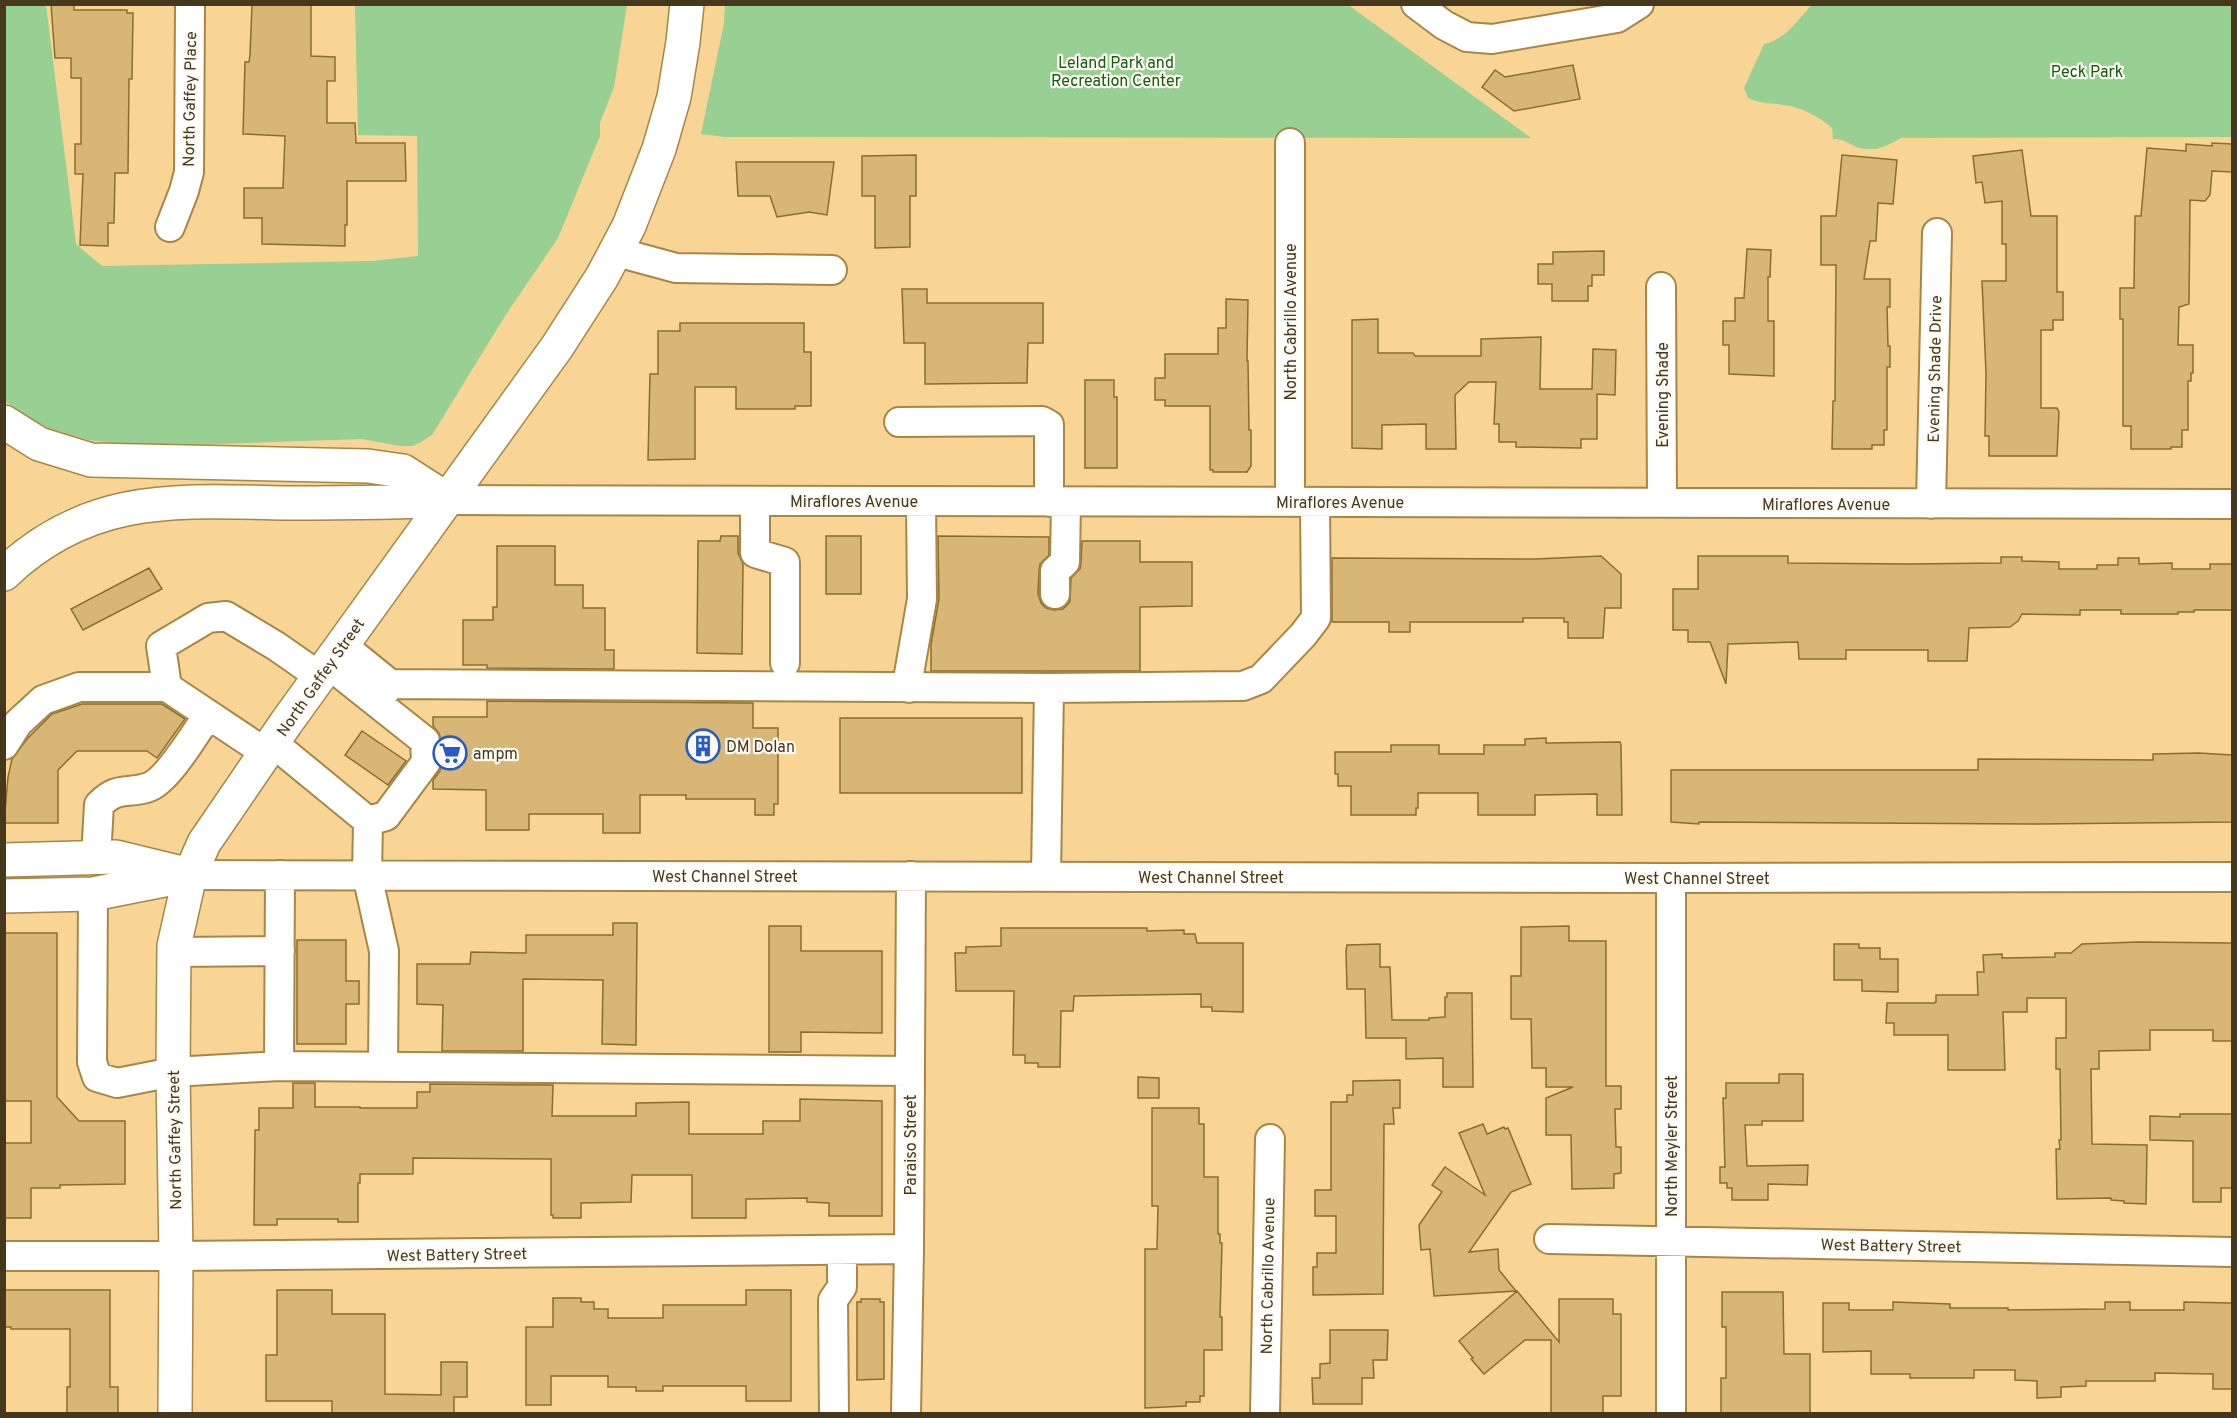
<svg xmlns="http://www.w3.org/2000/svg" width="2237" height="1418" font-family="Overpass,sans-serif">
  <style>
    .green { fill: #97d092 }
    .building { fill: #d8b676; stroke: #8c6d2d; stroke-width: 1.5 }
    .lines { fill: none; stroke-linecap: round; stroke-linejoin: round }
    .minor-casing { stroke: #a78647; stroke-width: 32 }
    .major-casing { stroke: #a78647; stroke-width: 36 }
    .highway-casing { stroke: #a78647; stroke-width: 36 }
    .minor { stroke: #fff; stroke-width: 28 }
    .major { stroke: #fff; stroke-width: 33 }
    .highway { stroke: #fff; stroke-width: 33 }
    .labels { text-anchor: middle; stroke-width: 4.5; stroke-linejoin: round; paint-order: stroke }
    .park-label { font-size: 16px; fill: #125d11; stroke: #fefbf4 }
    .street-label { font-size: 16px; fill: #46381d; stroke: #fefbf4 }
    .poi-label { font-size: 16px; fill: #46381d; stroke: #fefbf4; text-anchor: start }
  </style>
  <rect width="100%" height="100%" fill="#f8d594"/>
  <path class="green" d="M1347 4 1531 138 725 137 701 134 724 23 725 5Z
    M1812 4 2232 5V137L1901 138C1887 146 1876 152 1860 148 1848 145 1847 139 1833 139L1832 128C1820 117 1801 107 1785 105 1772 103 1760 104 1748 98L1744 88 1764 44C1785 40 1798 20 1812 4Z
    M4 5H46L76 244 102 266 372 261 418 256 417 136 358 135 355 5H627L614 87 600 123V136L558 238 505 316 432 435 421 442 412 446H400L362 439 190 445 113 443 89 440 48 428 28 418 5 401Z"/>
  <path class="building" d="M51 4H74V10H127V13H133L132 79H129L128 173H115L114 223H108V246L80 245 83 174H75V144H81V78H71V58H55Z
    M252 4 311 5V56L335 57V81H327V123H355L356 143H405L406 181H347V225H345V246L262 244V218H244V188H283L285 136 243 134 245 62H249L250 55Z
    M1573 65 1580 99 1514 111 1482 87 1495 70 1505 77Z
    M2212 143 2232 144V172L2212 171 2210 195 2205 201 2190 200 2189 304 2179 307 2178 345H2193V373H2191V381H2188V430H2182V447H2171V449H2131V426H2123V319H2120V288H2134L2135 216H2141L2147 148 2186 151V144L2212 146Z
    M2022 150 2031 216H2057V292H2063V320H2053V330H2041V408H2057L2059 412 2057 456H1989V436H1985L1986 373 1982 281H2006V244H2002V201L1985 203 1982 182 1976 183 1973 156Z
    M916 155V196H910V247L875 248V196H862V156Z
    M1842 155 1897 160 1893 204 1878 203 1876 241H1870L1864 279H1890V307H1887L1888 346H1890V367H1887V430H1884V445H1872V449H1832L1833 401H1835L1836 265H1821V216H1836Z
    M736 162H834L827 215 809 212 777 217 770 196H738Z
    M1747 249 1771 250 1770 277H1768V321H1774V376L1729 374V345H1723V321H1735V298H1744Z
    M1604 251V275H1592V286H1588V301H1552V284H1538V264H1553V252Z
    M902 289H927V303H1043V343H1028L1027 383 925 384V343H904Z
    M1226 299 1248 300 1247 361H1248L1249 430H1251V466L1247 472H1213V470H1210V406H1165V400H1155V378H1165V354H1218V328H1226Z
    M1378 319V353H1413L1415 356H1481V339L1541 337 1540 389H1592L1593 349 1616 350 1615 395 1597 394V439H1581V448L1516 447V442H1499V424H1494L1496 382H1469L1455 395 1456 449H1426V424L1382 425V449L1352 448V320Z
    M680 323H804V352H811V406H795V409H736V387H695V459L648 460 650 374H658V331H680Z
    M1085 380H1114V397H1117V468H1085Z
    M721 536H738V553L743 564 742 654 697 653 698 541H720Z
    M826 536H861V594H826Z
    M938 536 1049 537V555L1040 564 1039 571 1038 594 1041 603 1046 608 1054 610 1063 609 1070 602 1071 578 1080 569 1081 563 1082 541H1140V562H1192V606L1140 607V671H931V644L939 599Z
    M497 546H555V585H583V608H605V650H614V669L487 668V665H463V620H493V607H497Z
    M1601 556 1621 574V608H1605L1603 638H1568V622H1564V618H1523V622H1410V632H1389V622H1332V558L1536 559Z
    M1698 556H1788V563L1909 564 2001 563V557H2022V561L2059 562V569H2097V565H2118V558H2139V564L2172 563V569H2210V564H2232V610H2194V612H2178V614H2121V610H2080V615L2022 614 2018 621 2010 627 1969 628 1967 661H1928V650H1846V659H1799L1798 642 1728 644 1726 684 1710 642H1688V630H1673V589H1698Z
    M149 568 162 589 83 630 71 609Z
    M487 701 753 703V728H778V804H774V815H755V799H686V795H640V833H603V814H529V830H486V790L433 789V780L440 771 442 761 441 740 439 733 433 726V717H487Z
    M82 704H162L185 719 157 758 147 751H77L58 770V823H4L8 777 12 759 27 739 52 714Z
    M840 718H1022V793H840Z
    M362 731 406 761 388 785 345 755Z
    M1546 738V743L1620 742 1621 745 1622 815H1597V794L1535 795V815H1478V793H1418V808H1416V815H1351V786H1338V774H1335V752H1391V745H1439V754H1484V745H1525V739Z
    M2199 753 2232 755V822L2037 824 1699 822V824L1671 822V770H1978V759L2153 760V754Z
    M613 923H637L636 1045 602 1044 603 980 523 979V1051H442L443 1005 417 1004V964H470L471 952 526 953V935H613Z
    M769 926H801V951H882V1033L801 1032V1052H769Z
    M1569 926V941H1606V1086H1621V1109H1615L1616 1147H1621V1173L1614 1174V1188L1572 1189 1571 1135H1546V1098L1573 1087H1546V1068H1532L1531 1019H1511V976H1521V927Z
    M1001 928H1147V931L1184 930V934H1195L1197 943H1243V1012L1212 1011V1007H1201V994L1074 996 1073 1011H1061L1060 1067H1038V1063H1025V1055H1013L1014 991H956L955 953H966V947L1001 946Z
    M4 933H57V1097L79 1121H125V1184L60 1185V1188H31V1218H4V1143H31V1101H4Z
    M297 940H346V981H359V1004H346V1044H297Z
    M2137 942 2232 943V1041H2213V1030H2150V1050L2099 1051V1069H2091L2092 1144 2147 1145 2146 1204 2124 1203V1201L2111 1200V1198L2057 1199 2056 1149H2060L2059 1140H2061L2060 1069H2056V1038H2066V998H2027V1012H2003L2005 1070H1948V1035H1894V1023H1886L1887 1003H1934L1936 1002V995H1978L1977 972H1984L1983 955 2002 954V958L2055 957V953H2071L2082 944Z
    M1380 944V967H1390L1392 1020H1429V1018L1445 1017V997H1447V993H1472L1473 1087H1443V1058L1406 1059V1038H1366L1365 989H1347L1346 951 1347 945Z
    M1834 944H1859V948H1880V959H1898V992L1862 991V980H1834Z
    M1779 1074H1803V1121H1762V1125H1745L1747 1166 1808 1165 1807 1185 1768 1184V1200H1732V1188H1727V1183H1720V1167H1725L1723 1098H1726V1083H1779Z
    M1138 1077 1159 1078V1098H1138Z
    M1400 1080V1108H1393L1394 1124H1384L1383 1294 1313 1295V1267H1317V1253H1336V1216H1315V1190H1331V1102H1347V1095H1353V1081Z
    M293 1083H315V1107H360V1108H417V1092H430V1084L553 1085 552 1116H636V1103L689 1102V1134H763V1121H800V1099L882 1101V1216H829V1203L807 1202V1198L746 1199V1218H692V1175H632L631 1202 581 1203V1218H553V1215H551V1159L413 1158V1174H360V1183H358V1222H338V1219H277V1225H254L255 1130H259V1108H293Z
    M1152 1108H1199V1124H1204V1177H1218V1234H1220V1243H1222L1220 1317H1222V1350H1204V1396H1200V1402H1186V1406L1145 1408V1249H1157L1158 1206H1152Z
    M2180 1114H2232V1188H2221V1202H2193V1141L2150 1140V1116L2180 1117Z
    M1483 1124 1487 1134 1504 1127 1505 1129 1508 1128 1531 1184 1511 1192 1469 1252 1498 1249 1499 1270 1516 1291 1434 1296 1430 1249 1421 1250 1419 1225 1442 1192 1432 1185 1445 1167 1485 1195 1459 1133Z
    M4 1290H110V1387H118V1413H67V1387H70V1329H11V1327H4Z
    M277 1290H332V1314H385V1394L441 1395V1362H467V1397H454V1413H332V1401H266V1355H277Z
    M746 1290H791V1401H746V1386H663V1391H636V1387H608V1376H551V1405H526V1327H553V1298H581V1302H594V1309H608V1318H663V1305H746Z
    M1517 1291 1559 1342V1299H1613V1314H1621V1396H1603V1413H1551V1340H1525L1484 1374 1471 1359 1473 1358 1459 1341Z
    M1722 1292H1783L1784 1354H1810V1413H1721V1378H1726V1327H1722Z
    M861 1299H880V1302H884V1379L857 1380V1302H861Z
    M1893 1302 1950 1304V1308H2008V1310L2105 1309V1302H2130V1310H2184V1302L2232 1303V1389H2213V1374L2155 1373V1381H2086V1386L2061 1387V1397L2037 1398V1381L2015 1380V1370H1974V1378H1910V1374H1871V1351L1823 1352V1303H1849V1310H1893Z
    M1330 1330H1388L1387 1360H1373L1374 1378H1362V1404H1313L1312 1378H1320V1364L1330 1363Z"/>
  <g class="lines">
    <defs>
      <path id="minor" d="M1416 4 1444 25 1467 37 1492 39 1617 18 1639 4
        M1290 143V502
        M170 227 184 191 189 172 190 4
        M617 252 676 268 832 270
        M1661 287 1662 503
        M899 422 1042 421 1049 425V502
        M448 500 2232 504
        M755 501V553L785 562V663
        M1931 504 1937 233
        M1055 594V571L1065 562 1066 502
        M342 645 390 684
        M167 687 161 646 208 618 226 616 276 646 319 676
        M909 688V674L922 599 921 502
        M377 703 390 684 1049 688 1243 686 1261 679 1303 635 1316 618 1315 502
        M273 743 368 821 386 816 426 762 425 741 328 664
        M4 745 18 723 43 700 79 687H167L266 753
        M368 821 367 875 384 951 383 1067
        M96 857 99 805C118 785 127 795 149 787 168 780 196 732 208 715
        M190 875 1671 878 2232 877
        M1046 876 1049 688
        M93 894 92 1062 97 1077 117 1083 173 1072 279 1066 910 1071
        M174 952 280 951
        M279 1066 280 875
        M1549 1239 2232 1252
        M4 1256H176L909 1249
        M834 1414 833 1300 842 1287V1250
        M906 1414 909 1249 911 876
        M1265 1414 1270 1139
        M1671 1414V878"/>
      <path id="major" d="M4 860 116 857 190 875
        M4 896 93 894 179 877
        M175 1414 176 1256 173 1072 174 946 190 875 204 843 286 723 557 347 602 277 629 226 659 149 674 97 683 42 687 4"/>
      <path id="highway" d="M4 422 39 444 91 460 368 466 403 471 448 500
        M4 574C90 492 179 501 288 503 342 503 395 503 448 500"/>
    </defs>
    <use href="#minor" class="minor-casing"/>
    <use href="#major" class="major-casing"/>
    <use href="#highway" class="highway-casing"/>
    <use href="#minor" class="minor"/>
    <use href="#major" class="major"/>
    <use href="#highway" class="highway"/>
  </g>
  <defs>
    <symbol id="building-ring" viewBox="-11 -11 22 22"><circle r="9.5" fill="#fefbf4" stroke="#275bc8" stroke-width="1.5"/><path d="M-4-6H4V6H1V3H-1V6H-4ZM-2.5-4.3h1.7v1.8h-1.7ZM.8-4.3h1.7v1.8H.8ZM-2.5-1h1.7V.8h-1.7ZM.8-1h1.7V.8H.8Z" fill="#275bc8"/></symbol>
    <symbol id="supermarket-ring" viewBox="-11 -11 22 22"><circle r="9.5" fill="#fefbf4" stroke="#275bc8" stroke-width="1.5"/><path d="M-6-5.5h2.5l.6 2H6L4.5 2H-2.5L-4.4-4H-6ZM-1.5 3.2a1.3 1.3 0 1 0 .1 0ZM3 3.2a1.3 1.3 0 1 0 .1 0Z" fill="#275bc8"/></symbol>
  </defs>
  <g fill-rule="evenodd">
    <use href="#building-ring" x="684" y="727" width="38" height="38"/>
    <use href="#supermarket-ring" x="431" y="734" width="38" height="38"/>
  </g>
  <g class="labels">
    <g class="park-label">
      <text x="1116" y="68">Leland Park and<tspan x="1116" dy="18">Recreation Center</tspan></text>
      <text x="2087" y="77">Peck Park</text>
    </g>
    <g class="street-label">
      <text transform="translate(189 99) rotate(-89)" y="6">North Gaffey Place</text>
      <text transform="translate(1290 322) rotate(-90)" y="6">North Cabrillo Avenue</text>
      <text transform="translate(1934 369) rotate(-89)" y="6">Evening Shade Drive</text>
      <text transform="translate(1662 395) rotate(-90)" y="6">Evening Shade</text>
      <text x="854" y="507">Miraflores Avenue</text>
      <text x="1340" y="508">Miraflores Avenue</text>
      <text x="1826" y="510">Miraflores Avenue</text>
      <text transform="translate(320 677) rotate(-55)" y="6">North Gaffey Street</text>
      <text x="725" y="882">West Channel Street</text>
      <text x="1211" y="883">West Channel Street</text>
      <text x="1697" y="884">West Channel Street</text>
      <text transform="translate(174 1140) rotate(-91)" y="6">North Gaffey Street</text>
      <text transform="translate(910 1145) rotate(-90)" y="6">Paraiso Street</text>
      <text transform="translate(1671 1146) rotate(-90)" y="6">North Meyler Street</text>
      <text transform="translate(1891 1245) rotate(1)" y="6">West Battery Street</text>
      <text transform="translate(457 1254) rotate(-1)" y="6">West Battery Street</text>
      <text transform="translate(1267 1276) rotate(-89)" y="6">North Cabrillo Avenue</text>
    </g>
    <g class="poi-label">
      <text x="726" y="752">DM Dolan</text>
      <text x="473" y="759">ampm</text>
    </g>
  </g>
  <rect width="2237" height="1418" fill="none" stroke="#46381d" stroke-width="12"/>
</svg>
